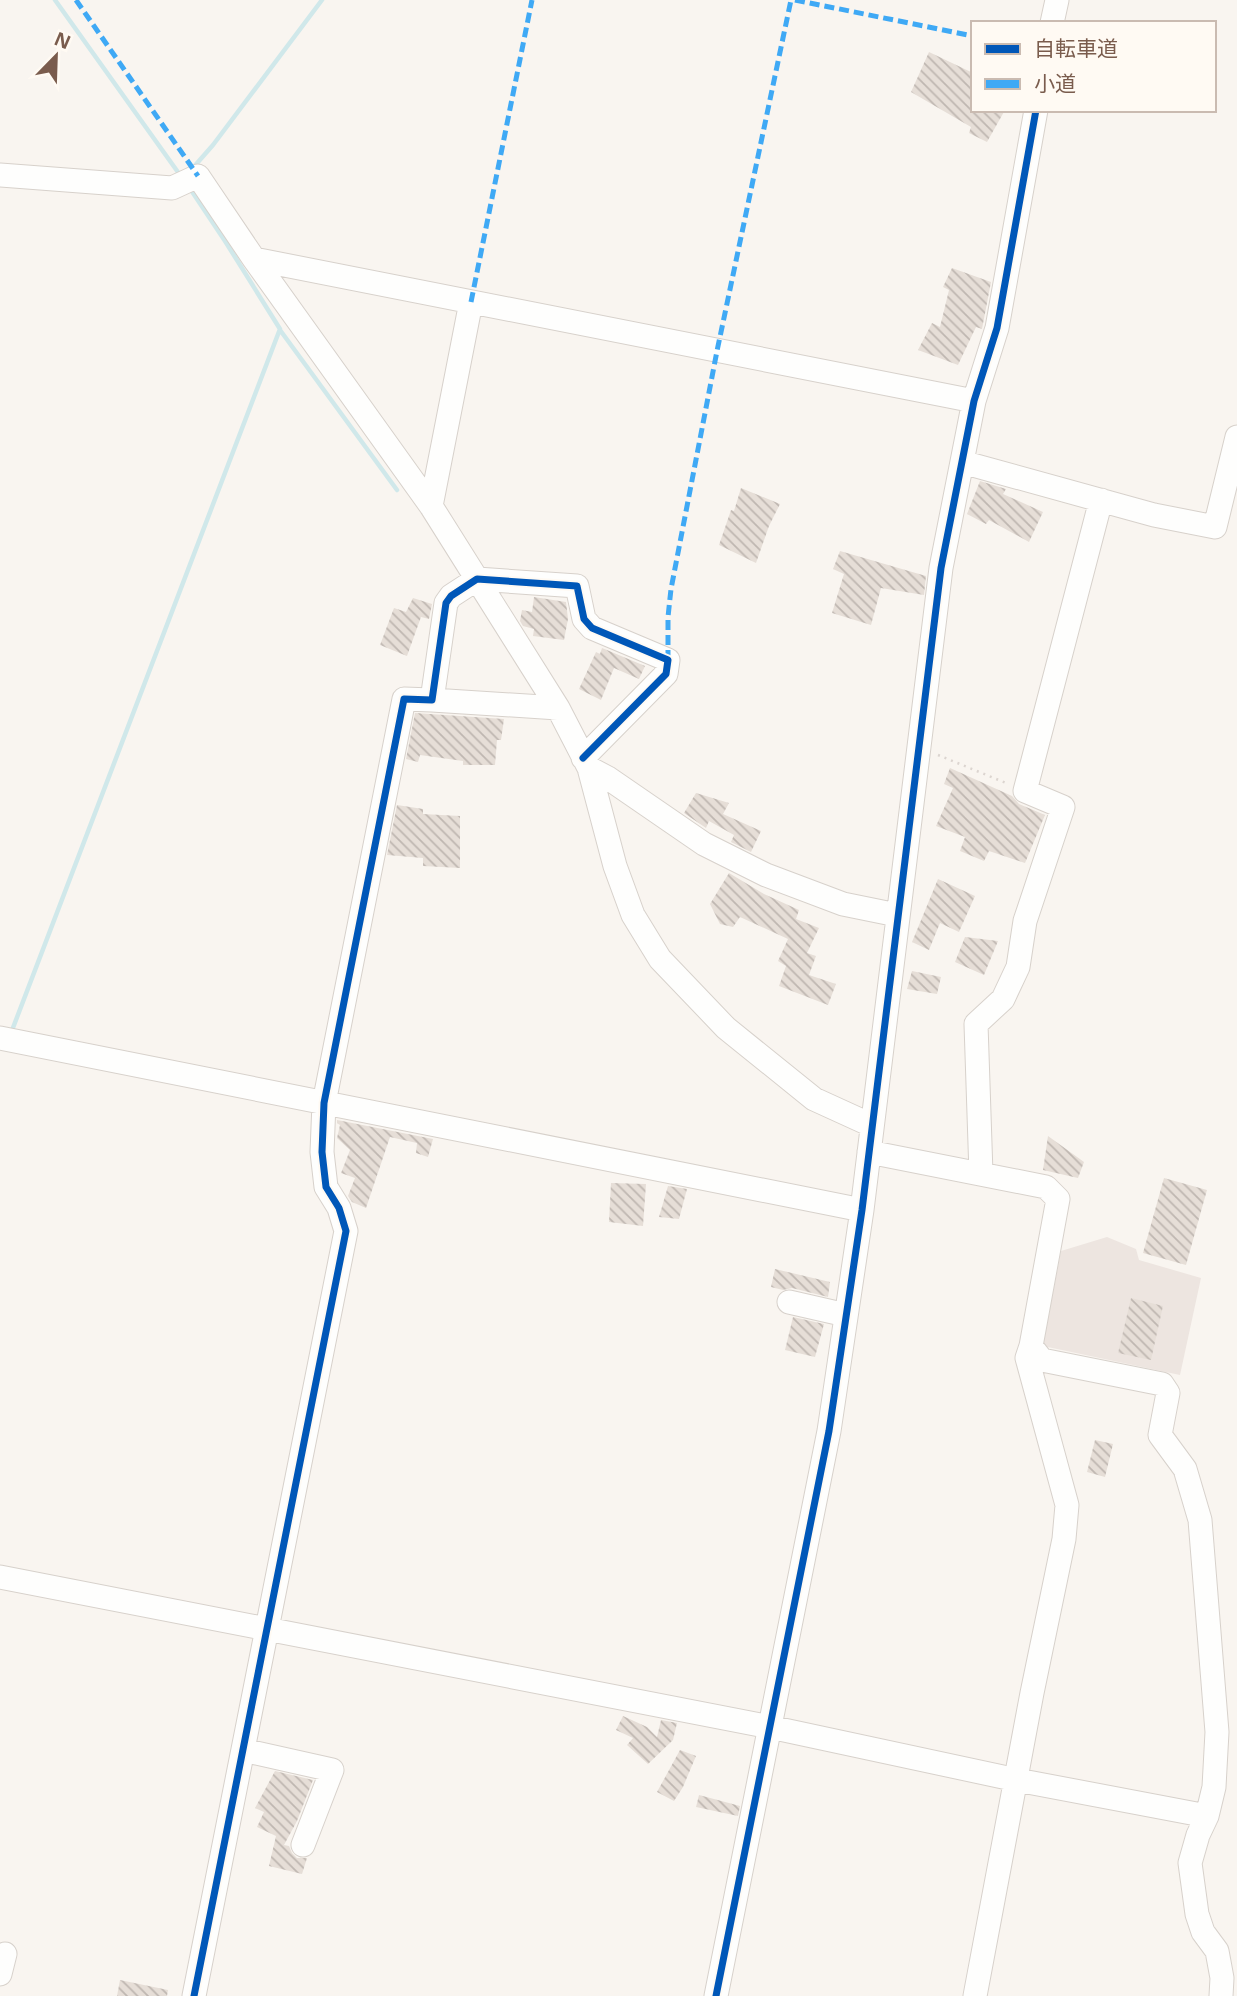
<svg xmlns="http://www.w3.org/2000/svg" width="1237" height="1996" font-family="'Open Sans','Noto Sans JP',sans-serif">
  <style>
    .industrial { fill: #ede5e0 }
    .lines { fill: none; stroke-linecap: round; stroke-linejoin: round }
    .stream { stroke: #d0e8ea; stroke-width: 4.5 }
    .building { fill: url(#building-back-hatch) }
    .minor-casing { stroke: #d7d1cb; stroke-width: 25 }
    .path { stroke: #dcd5d0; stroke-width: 2.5; stroke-dasharray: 2 5; stroke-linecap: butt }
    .minor { stroke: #fefefd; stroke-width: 23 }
    .quiet { stroke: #3fa9f5; stroke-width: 5; stroke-dasharray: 10 5; stroke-linecap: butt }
    .cycleway-casing { stroke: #fffaf3; stroke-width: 11 }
    .cycleway { stroke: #0057b8; stroke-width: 7 }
  </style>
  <defs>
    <pattern id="building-back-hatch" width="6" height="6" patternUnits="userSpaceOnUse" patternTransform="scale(1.75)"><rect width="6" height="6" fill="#e6ded7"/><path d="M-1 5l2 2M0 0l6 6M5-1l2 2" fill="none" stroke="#bfb7b1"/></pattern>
  </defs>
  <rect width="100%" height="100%" fill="#f9f5f0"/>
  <path class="industrial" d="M1107 1237 1136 1249 1139 1260 1201 1278 1180 1375 1043 1346 1061 1251Z"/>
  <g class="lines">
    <path class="stream" d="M55 0 180 175
      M191 170 213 145 322 0
      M280 330 397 490
      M11 1033 280 329 225 241 189 187"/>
  </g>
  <path class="building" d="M929 52 973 73V110H1005L987 142 969 133 971 127 911 92Z
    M952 268 991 282 982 329 976 327 958 365 918 350 932 323 940 327 949 290 943 287Z
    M980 481 1006 489 1003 494 1043 512 1029 542 989 520 986 524 967 514Z
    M741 488 780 504 769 526 756 563 719 545 731 510 734 511Z
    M840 551 926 576 924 595 881 588 871 625 832 613 844 574 833 569Z
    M534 597 566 602 568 619 564 640 533 636 534 629 523 626 520 621 522 610 532 612Z
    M413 598 432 604 429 619 421 617 407 656 380 645 394 608 406 612Z
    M602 648 645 666 639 679 614 668 601 700 579 689 596 652 600 654Z
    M415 713 504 719 501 740H497L495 765H463V761L420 755 418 762 406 759Z
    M950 768 1012 796 1019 804 1045 815 1025 863 989 851 984 861 960 851 965 837 936 826 953 788 944 784Z
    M696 793 729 803 723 814 761 831 751 852 731 842 734 835 709 821 706 828 684 813Z
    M397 805 423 809V814L460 816V868L423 866V858L387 855Z
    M729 873 764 894 799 910 796 919 819 928 807 953 816 956 809 975 836 984 828 1005 779 986 786 966 778 961 788 939 740 917 733 927 720 924 710 904Z
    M938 879 975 896 959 932 940 923 929 950 912 942Z
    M965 937 998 941 984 975 955 962Z
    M912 971 941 977 937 994 907 989Z
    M337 1120 433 1139 428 1157 416 1153 417 1143 390 1137 366 1208 352 1202 348 1196 355 1178 341 1173 350 1150 337 1138 340 1125 337 1123Z
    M1048 1136 1084 1162 1078 1178 1043 1170Z
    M1164 1178 1207 1190 1186 1265 1143 1253Z
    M611 1183 646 1184 643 1226 609 1222Z
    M668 1186 687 1189 679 1219 659 1217Z
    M775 1269 830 1282 828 1297 792 1288 783 1290 771 1287Z
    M1131 1298 1163 1306 1151 1360 1118 1353Z
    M793 1317 824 1324 815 1357 785 1350Z
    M1095 1440 1113 1444 1105 1477 1087 1472Z
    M623 1716 647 1727 657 1737 661 1720 677 1723 673 1740 648 1764 627 1745 633 1738 616 1730Z
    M680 1750 696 1756 683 1787 674 1801 657 1792Z
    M275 1771 313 1780 297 1821 284 1845 289 1846 292 1853 297 1858H307L302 1874 269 1866 276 1836 257 1827 264 1812 255 1808Z
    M699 1795 740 1806 738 1816 696 1807Z
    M120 1980 168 1990 167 1996H117Z"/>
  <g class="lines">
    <defs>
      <path id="minor" d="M1052 23 1057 0
        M0 175 172 188 198 176 254 259 431 506 558 708 589 768 615 866 633 915 660 959 726 1028 814 1099 871 1125
        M254 259 974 401
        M962 462 1154 515 1215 527 1237 437
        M431 506 471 302
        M432 700 558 708
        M589 768 608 778 704 844 766 875 843 904 897 915
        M0 1038 862 1210
        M869 1152 1046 1187 1058 1199 1031 1346 1027 1358 1067 1505 1064 1539 1032 1693 975 1996
        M981 1174 976 1024 1003 999 1018 967 1025 921 1063 807 1025 791 1101 500
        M789 1302 846 1315
        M1031 1346 1042 1360 1162 1384 1168 1393 1160 1435 1185 1469 1200 1520 1217 1732 1214 1787 1207 1816 1198 1835 1190 1863 1197 1914 1203 1932 1217 1951 1222 1978 1221 1996
        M0 1577 770 1727 1017 1780 1207 1816
        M243 1750 332 1770 303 1845
        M0 1974 5 1954
        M194 1996 346 1231 339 1208 326 1187 322 1152 324 1103 404 699 432 700 446 603 451 596 477 579 577 586 584 619 592 628 668 660 666 674 583 758
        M716 1996 829 1431 862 1210 941 568 974 401 997 328 1036 110"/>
    </defs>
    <use href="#minor" class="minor-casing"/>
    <path class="path" d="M938 755 1006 783"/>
    <use href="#minor" class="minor"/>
    <path class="quiet" d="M76 0 198 176
      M795 0 973 36
      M471 302 532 0
      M668 660V617L671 589 717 351 791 0"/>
    <defs>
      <path id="cycleway" d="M194 1996 346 1231 339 1208 326 1187 322 1152 324 1103 404 699 432 700 446 603 451 596 477 579 577 586 584 619 592 628 668 660 666 674 583 758
        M716 1996 829 1431 862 1210 941 568 974 401 997 328 1036 110"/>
    </defs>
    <use href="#cycleway" class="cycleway-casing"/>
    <use href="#cycleway" class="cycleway"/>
  </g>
  <rect x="971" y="21" width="245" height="91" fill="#fffaf3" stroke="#cabbb1" stroke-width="2"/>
  <rect x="985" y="44" width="35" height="10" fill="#0057b8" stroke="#cabbb1" stroke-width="2"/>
  <text x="1034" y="56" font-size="21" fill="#7a5c4d">自転車道</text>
  <rect x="985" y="79" width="35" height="10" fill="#3fa9f5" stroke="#cabbb1" stroke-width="2"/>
  <text x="1034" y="91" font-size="21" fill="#7a5c4d">小道</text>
  <g transform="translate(56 56) rotate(23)" stroke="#fffaf3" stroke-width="5" paint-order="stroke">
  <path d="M0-5L12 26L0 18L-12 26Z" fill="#7a5c4d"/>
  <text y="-10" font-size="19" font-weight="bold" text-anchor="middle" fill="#7a5c4d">N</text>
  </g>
</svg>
